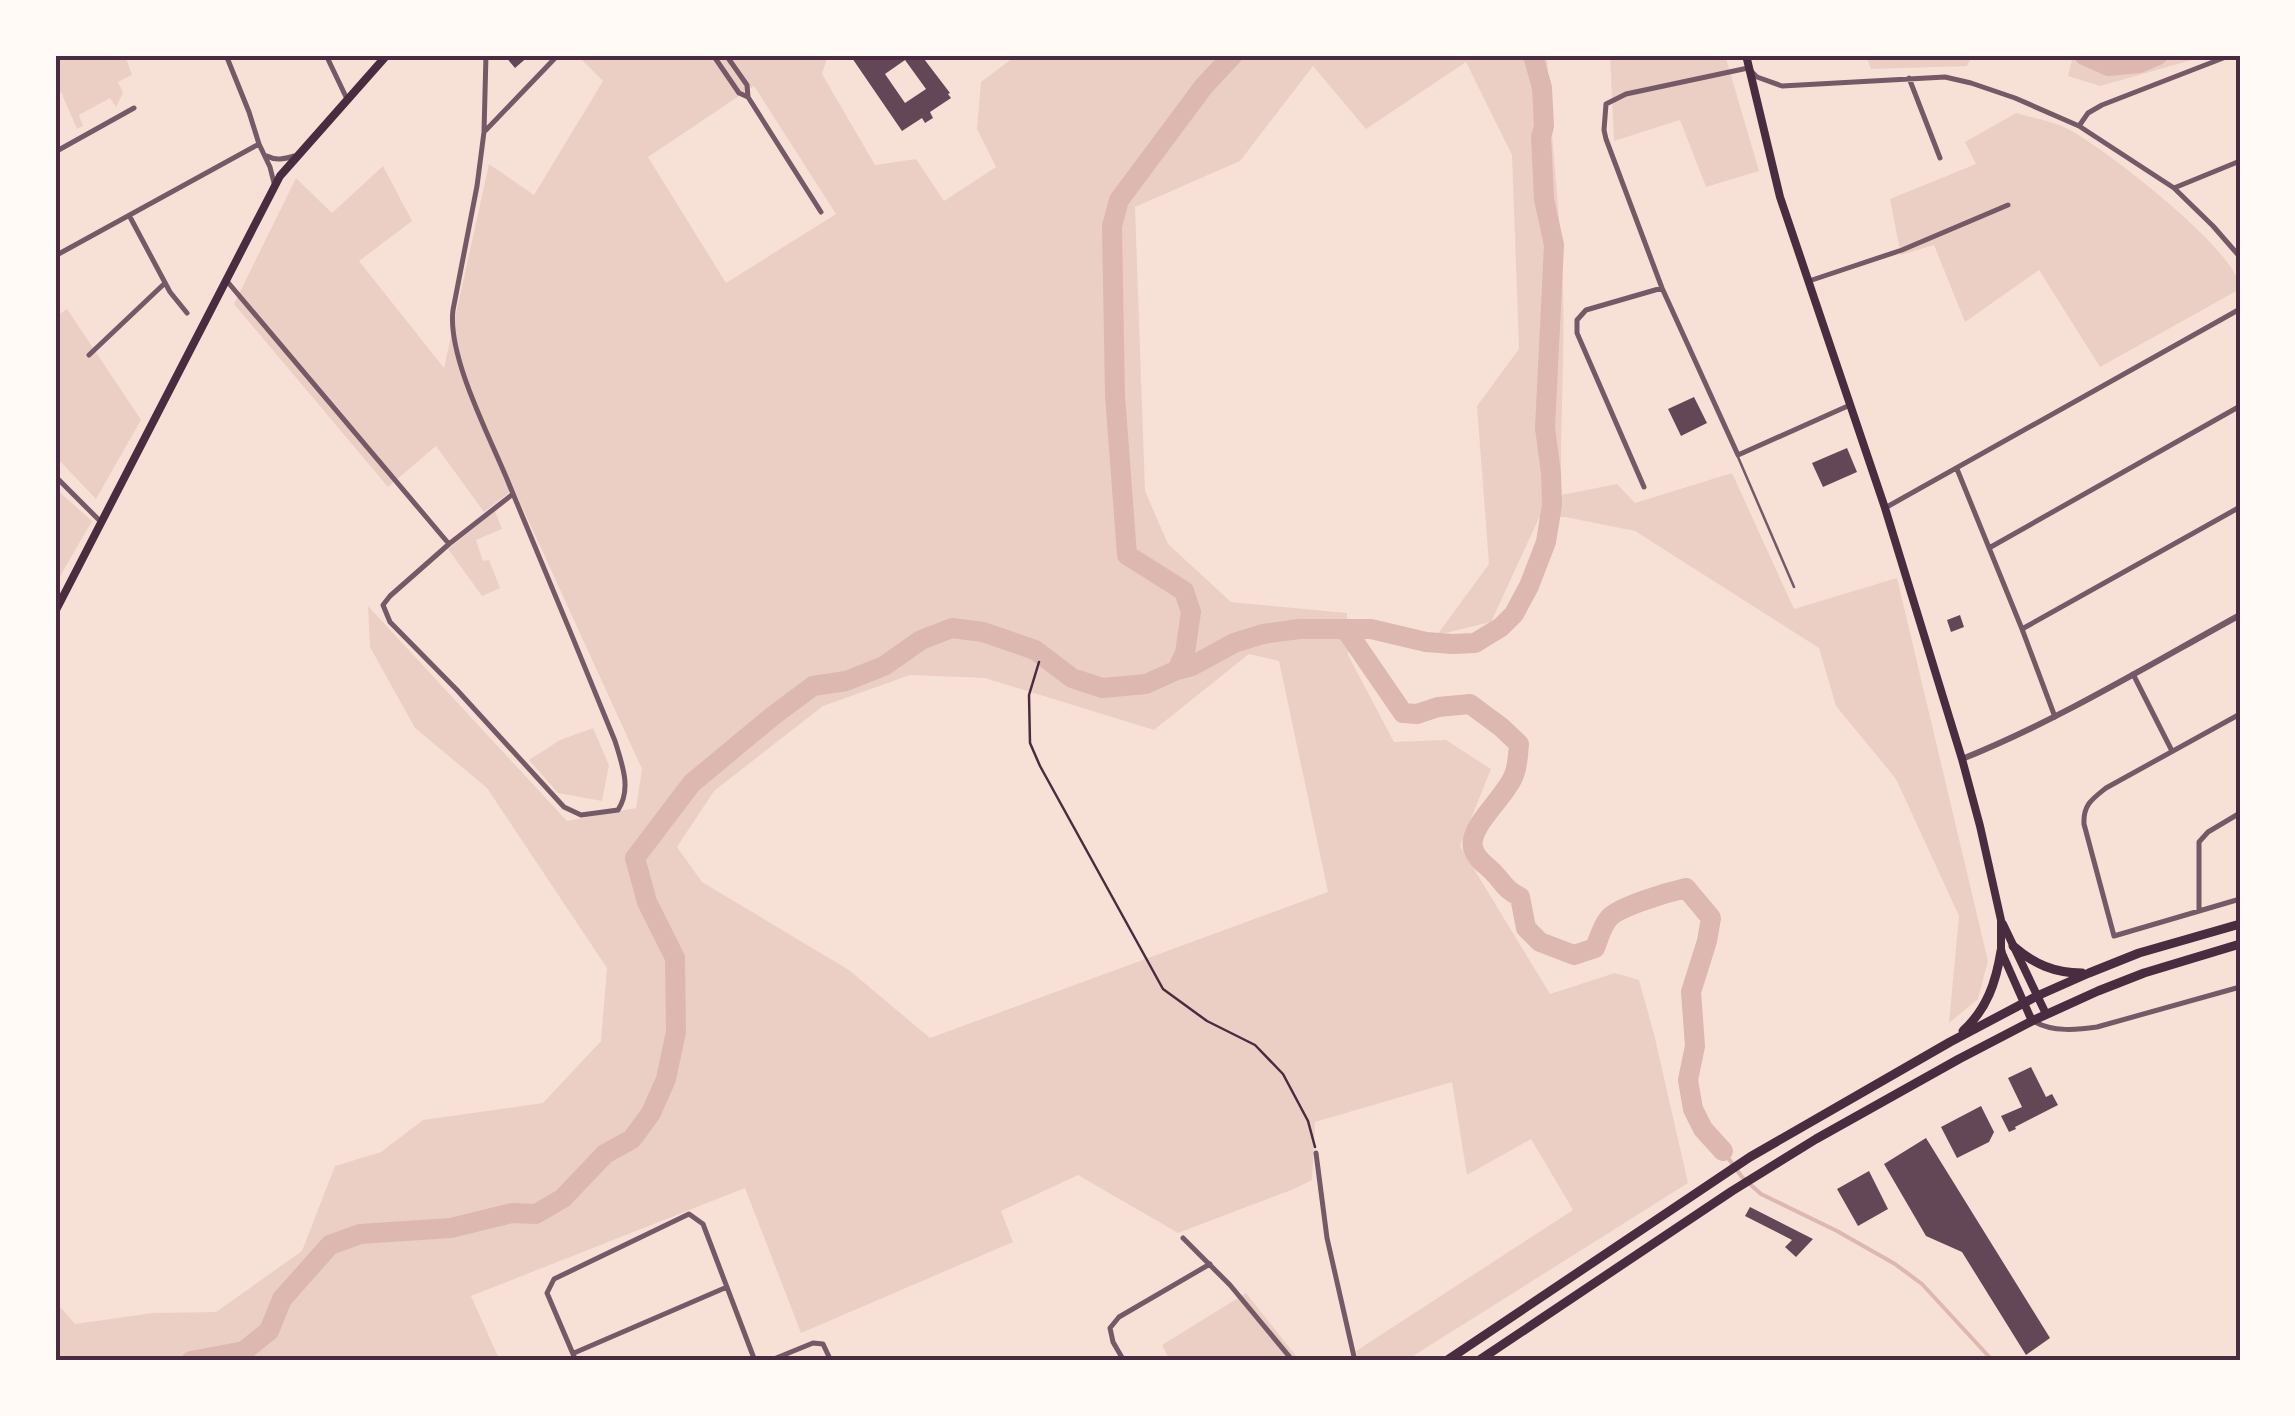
<svg xmlns="http://www.w3.org/2000/svg" width="2295" height="1416" font-family="Commissioner,sans-serif">
  <style>
    .green { fill: #ebcfc5; fill-rule: evenodd }
    .lines { fill: none; stroke-linecap: round; stroke-linejoin: round }
    .stream { stroke: #dcb8b0; stroke-width: 4 }
    .river { stroke: #dcb8b0; stroke-width: 20 }
    .building { fill: #644757; fill-rule: evenodd }
    .path { stroke: #4a2c40; stroke-width: 2.5 }
    .service { stroke: #755966; stroke-width: 2.5 }
    .minor { stroke: #755966; stroke-width: 5 }
    .tertiary { stroke: #755966; stroke-width: 6 }
    .secondary { stroke: #4a2c40; stroke-width: 8 }
    .trunk { stroke: #4a2c40; stroke-width: 9 }
    .neatline { fill: none; stroke: #4a2c40; stroke-width: 4 }
  </style>
  <rect width="100%" height="100%" fill="#f7e1d7"/>
  <path class="green" d="M55 55H125L132 75 118 82 123 93 116 107 110 98 79 115 83 126 77 129 61 92 55 95Z
    M577 55H828L822 74 875 165 916 159 944 201 996 167 977 129 981 82 1017 55H1064L1070 58 1084 55H1547C1550 125 1558 194 1562 263 1566 340 1560 418 1561 495L1617 484 1635 503 1732 473 1794 609 1897 578 1988 961 1978 999 1949 1023 1959 916 1896 779 1836 706 1819 648 1635 531 1565 517 1539 518 1491 622 1437 635 1489 564 1477 406 1519 349 1512 155 1466 62 1366 129 1313 66 1240 161 1135 207 1145 491 1168 544 1231 602 1347 613 1348 655 1394 742 1446 740 1491 769 1460 846 1550 994 1615 973 1639 980 1654 1034 1688 1183 1405 1361H1359L1356 1351 1573 1210 1531 1139 1467 1175 1452 1082 1315 1122 1312 1180 1294 1189 1178 1233 1078 1175 1001 1211 1013 1242 801 1333 745 1188 471 1296 500 1361H444L442 1358 436 1361H55V1301L75 1324 153 1313 216 1312 302 1251 335 1166 381 1152 423 1120 543 1103 601 1041 607 968 487 788 415 728 370 647 368 606 567 821 636 808 642 769 514 489 484 512 436 446 388 487 234 304 296 178 332 213 383 166 412 221 359 261 444 368 489 164 534 195 603 81ZM754 86 836 214 726 283 648 157ZM1249 654 1279 661 1328 892 930 1038 849 970 702 882 677 847 714 791 823 706 910 675 985 678 1154 730Z
    M1610 55H1725L1759 171 1706 187 1680 120 1614 141Z
    M1866 55H1972L1967 66 1871 69Z
    M2073 55H2209L2100 86 2068 76Z
    M2016 113C2032 118 2052 121 2068 129 2103 147 2240 252 2240 289L2100 367 2039 270 1965 322 1934 245 1901 255 1890 199 1976 164 1965 142Z
    M67 309 141 420 96 499 55 456V317Z
    M55 488 92 521 55 585Z
    M495 511 502 529 476 540 483 561 489 560 500 588 482 596 448 549Z
    M593 728 609 765 602 801 558 793 529 760 560 740Z
    M1246 1293 1300 1361H1170L1162 1345Z"/>
  <g class="lines">
    <path class="stream" d="M1723 1151 1742 1177 1761 1194 1837 1231 1895 1264 1922 1284 1993 1361"/>
    <path class="river" d="M2084 55 2109 66 2139 63 2158 55
      M1346 630 1403 713 1417 714 1438 707 1470 704 1501 727 1519 744C1518 754 1518 765 1514 775 1506 797 1468 826 1473 848 1477 860 1484 863 1492 871 1505 884 1503 888 1520 897L1526 928 1540 942 1574 955 1595 948C1599 938 1602 926 1609 918 1620 906 1669 892 1686 888L1711 918 1707 941 1691 992 1695 1046 1688 1080 1693 1109 1703 1129 1723 1151
      M1177 670 1192 666 1234 643 1263 634 1299 629H1371L1426 642 1452 644 1475 643 1501 627 1514 614 1529 586 1546 542 1552 505 1551 473 1545 428 1554 245 1544 199 1541 137 1544 126 1542 88 1533 55
      M191 1361 244 1351 269 1331 282 1299 330 1245 360 1234 451 1228 512 1213 536 1214 563 1198 605 1154 632 1139 651 1113 666 1079 676 1032 675 958 647 902 635 858 692 783 774 715 813 686 846 681 884 666 921 640 952 628 983 632 1035 650 1072 678 1102 688 1146 684 1177 670 1185 653 1191 612 1184 591 1127 555 1115 395 1112 226 1119 200 1204 86 1233 55"/>
  </g>
  <path class="building" d="M504 55H530L515 68Z
    M856 55H921L950 93 948 94 951 98 930 112 933 118 925 123 922 118 902 131 852 58ZM905 60 926 89 905 103 885 74Z
    M1694 397 1707 423 1681 436 1668 409Z
    M1847 448 1857 472 1823 487 1812 463Z
    M1960 615 1964 627 1951 632 1947 620Z
    M2031 1067 2046 1097 2052 1094 2058 1105 2015 1127 2016 1129 2009 1132 2001 1116 2022 1107 2008 1078Z
    M1981 1106 1994 1132 1989 1142 1957 1158 1941 1127Z
    M1926 1138 2050 1338 2026 1355 1962 1252 1926 1236 1884 1164Z
    M1869 1171 1888 1209 1858 1226 1837 1189Z
    M1750 1207 1813 1239 1796 1257 1785 1247 1792 1240 1745 1216Z"/>
  <g class="lines">
    <path class="path" d="M1039 662 1029 695 1030 743 1040 766 1163 989 1207 1021 1255 1045 1283 1074 1308 1121 1315 1147"/>
    <path class="service" d="M1738 457 1794 587"/>
    <path class="minor" d="M226 55 249 112 259 144 270 167 274 183
      M326 55 347 99
      M486 55 484 132 477 186 453 310C447 357 491 439 509 484 545 570 580 655 615 741 622 764 632 789 618 810L581 815 564 807 457 690 390 622 383 605 390 596 449 544 513 494
      M713 55 739 93 748 97 821 212
      M726 55 747 85 748 97
      M1909 78 1940 158
      M2079 126 2088 113 2102 105 2231 55
      M486 130 558 55
      M55 152 134 108
      M267 156C276 161 284 159 294 156
      M2174 188 2240 161
      M130 217 170 292 187 313
      M55 256 259 144
      M226 280 449 544
      M1809 281 1902 250 2008 205
      M89 355 165 283
      M1850 405 1738 455 1662 288 1606 139 1604 130 1606 104 1626 94 1748 68 1757 77 1782 86 1945 77 1971 83 2015 98 2079 126 2174 188 2213 226 2240 257
      M1957 469 2022 629 2055 717
      M55 476 102 523
      M1644 487 1577 333V320L1586 310 1662 288
      M1885 508 2240 309
      M1989 548 2240 406
      M2022 629 2240 507
      M2133 674 2172 751
      M2240 714 2106 788C2092 799 2083 805 2084 824L2114 936 2240 899
      M2199 911V842L2208 832 2240 813
      M2035 1022C2053 1032 2077 1030 2097 1027L2240 987
      M1316 1153 1327 1238 1355 1361
      M1183 1238 1230 1285 1293 1361
      M574 1353 727 1287
      M576 1361 547 1293 554 1279 689 1214 703 1224 755 1361
      M769 1361 813 1343 823 1344 831 1361
      M1124 1361 1113 1342 1110 1328 1119 1317 1210 1264"/>
    <path class="tertiary" d="M1962 759C2059 720 2149 665 2240 615"/>
    <path class="secondary" d="M1746 55 1780 197 1885 508 1962 759 1980 826 2001 920V951L2032 1021
      M55 612 280 176 387 55
      M2003 924 2046 1014"/>
    <path class="trunk" d="M2013 946C2034 964 2054 973 2082 973
      M1963 1031C1987 1009 1996 982 2001 951
      M1446 1361 1750 1157 1950 1042 2037 996 2089 973 2139 953 2240 924
      M1478 1361 1732 1191 1816 1139 1959 1059 2032 1021 2098 991 2144 973 2240 944"/>
  </g>
  <rect width="2295" height="1416" fill="none" stroke="#fffaf5" stroke-width="115"/>
  <rect x="58" y="58" width="2180" height="1300" class="neatline"/>
</svg>
